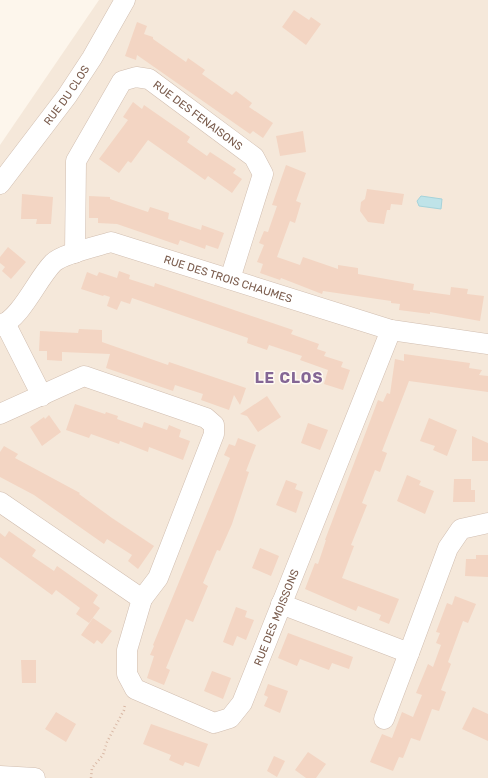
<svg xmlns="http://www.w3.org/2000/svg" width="488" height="778" font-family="Rubik,sans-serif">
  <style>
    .residential { fill: #f5e8da }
    .water { fill: #bfe3e8; stroke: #a5d3da }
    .building { fill: #f3d5c3 }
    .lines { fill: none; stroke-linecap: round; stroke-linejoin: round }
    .minor-casing { stroke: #d1beb0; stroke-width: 21 }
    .path { stroke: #d9b8a5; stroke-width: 2.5; stroke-dasharray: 1 3; stroke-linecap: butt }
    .minor { stroke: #fff; stroke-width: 20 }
    .labels { text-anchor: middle; stroke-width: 3; stroke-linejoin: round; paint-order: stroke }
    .street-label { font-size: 11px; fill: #7a5c4d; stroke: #fffaf3 }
    .district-label { font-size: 15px; font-weight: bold; letter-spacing: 1px; fill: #846695; stroke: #fffaf3 }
  </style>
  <rect width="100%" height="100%" fill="#fdf6ec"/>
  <path class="residential" d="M99 0H488V778H0V145Z"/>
  <path class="water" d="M421 196 442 199 441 209 419 206 417 201Z"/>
  <path class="building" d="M294 10 309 20 311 17 321 24 306 45 282 27Z
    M137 22 147 26 144 34 153 37V39L186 62 188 58 205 70 202 74 232 95 236 91 252 103 249 107 273 123 263 138 253 131 250 134 137 55 136 60 125 56Z
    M133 102 142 109 144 105 190 137 187 142 207 156 210 152 236 169 233 173 242 179 232 193 208 176 205 180 148 140 131 163 128 161 119 173 99 159 128 120 123 117Z
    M303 131 306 152 280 156 276 136Z
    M286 165 306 173 296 201 301 203 295 223 290 221 277 257 300 265 303 257 338 269V265L358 268V274L414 284 413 290 450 295 451 287 468 289 467 294 484 296 480 321 430 312V314L399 310 400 304 391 303V301L323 291 322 294 281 278 280 280 260 273 263 264 257 262 264 245 259 243 264 231 268 232 277 206 272 205Z
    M367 189 404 194 402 205 391 204 390 210H387L384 224 368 222 360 211 361 202 365 199Z
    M22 194 53 197 51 224H36L37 219H21Z
    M89 196 110 197V199L148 212 150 207 169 213 168 219 201 230 202 225 224 233 218 249 206 245 205 249 180 240 178 245 117 224 98 223V218H89Z
    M8 247 26 262 11 279 2 271 5 267 0 263V257Z
    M119 271 130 275 129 279 154 287 155 283 293 330 291 334 319 344 317 349 326 352 324 356 343 362 341 367 350 370 343 390 324 384 328 370 300 360 302 356 269 345 267 350 247 343 248 338 132 298 130 304 121 301 117 310 107 306 110 297 104 295 103 296 81 289 87 272 97 276 99 272 117 278Z
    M79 329 102 330V342L168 365 169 362 246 388 240 405 234 395 229 410 201 400 203 394 175 385 173 391 106 368 110 354 62 352V361L47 360V351H39L40 331 78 333Z
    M404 354 470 363 469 368 482 370 479 375 488 376V392L409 381 382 451 387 453 380 472 375 470 362 503 367 505 351 545 354 546 342 578 399 599 389 624 379 620 381 615 358 606 356 611 305 589 315 563 318 564 326 540H325L378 400 383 402 387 393 390 394 395 359 404 361Z
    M267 396 281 417 258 432 247 416 240 414Z
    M75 404 105 414 106 412 118 416 117 419 142 428 144 422 167 430 169 425 181 430 179 437 190 441 183 460 149 447 148 452 120 441 119 444 91 434 89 438 66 430Z
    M49 415 61 432 42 446 30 427 44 417 45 419Z
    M429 418 457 430 447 456 433 450 435 446 420 441Z
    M308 423 328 430 320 450 301 443Z
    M472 436 488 443V461H472Z
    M238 438 256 445 246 471 249 472 232 524 220 551 217 550 203 583 208 586 193 622 186 619 166 668 170 670 164 685 147 678 154 656 150 655 154 646 153 645 230 458 224 455 229 444 235 446Z
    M4 446 18 454 15 458 80 493 79 494 112 518 154 546 138 569 128 561 132 555 107 539 104 544 34 495 0 477V452Z
    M407 475 421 481 419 485 434 491 425 514 397 501Z
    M454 479H471V490H475V502H453Z
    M286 480 297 484 295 489 303 492 296 513 276 505Z
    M9 531 36 550 32 556 54 571 57 566 98 595 93 603 100 608 89 623 76 614 80 608 56 590 52 595 0 557V533L5 537Z
    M260 548 279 556 271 576 252 568Z
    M476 555H488V577L465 576 466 559H476Z
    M455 596 476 604 468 623 463 621 448 662 451 664 441 690 446 692 439 711 432 709 420 741 411 738 403 758 399 757 393 771 370 762 382 734 392 738 402 712 413 717 422 695 416 693 428 664 433 667 441 645 436 643 440 633 436 632 447 603 452 605Z
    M236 607 247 611 245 617 254 620 246 640 237 636 233 646 223 642Z
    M93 618 112 631 102 644 97 640 94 644 81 635Z
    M288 633 353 657 349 669 332 663 329 670 300 659 297 666 278 658Z
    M21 660H36V683H22Z
    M212 671 231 678 223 699 204 691Z
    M268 684 288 691 280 713 264 706 268 697 264 695Z
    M473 707 488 714V741L462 729Z
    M56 712 76 724 66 742 45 729Z
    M151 724 208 744 199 767 185 762 183 766 169 760 171 755 143 744Z
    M308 752 326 764 316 778H306L295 770Z
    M274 756 285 761 277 777 267 771Z"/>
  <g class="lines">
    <defs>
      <g id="minor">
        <path id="s1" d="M0 184 67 96 92 58 125 0"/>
        <path id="s2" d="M75 253 76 161 122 81 136 77 149 79 254 157 263 174 230 279"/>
        <path d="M5 323 42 396"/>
        <path id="s3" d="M0 326C22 317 37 279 53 263 62 254 98 246 111 242L391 330 488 344"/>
        <path id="s4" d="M0 414 84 376 206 418 214 425V434L158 578 142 599 127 650V674L135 689 214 723 230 718 242 703 391 330"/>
        <path d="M0 502 142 599"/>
        <path d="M281 604 409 653 448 548 461 529 488 523"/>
        <path d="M384 719 409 653"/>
        <path d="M0 776 35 778"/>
      </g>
    </defs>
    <use href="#minor" class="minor-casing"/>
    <path class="path" d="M91 778 92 768 103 755 107 742 124 710 125 704"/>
    <use href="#minor" class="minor"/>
  </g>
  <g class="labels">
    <g class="street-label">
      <text dy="4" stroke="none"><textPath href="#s1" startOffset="111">RUE DU CLOS</textPath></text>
      <text dy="4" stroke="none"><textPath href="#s2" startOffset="273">RUE DES FENAISONS</textPath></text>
      <text dy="4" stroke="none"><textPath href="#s3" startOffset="268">RUE DES TROIS CHAUMES</textPath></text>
      <text dy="4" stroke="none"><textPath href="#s4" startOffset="730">RUE DES MOISSONS</textPath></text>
    </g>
    <g class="district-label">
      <text x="289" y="383">LE CLOS</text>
    </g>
  </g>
</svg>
